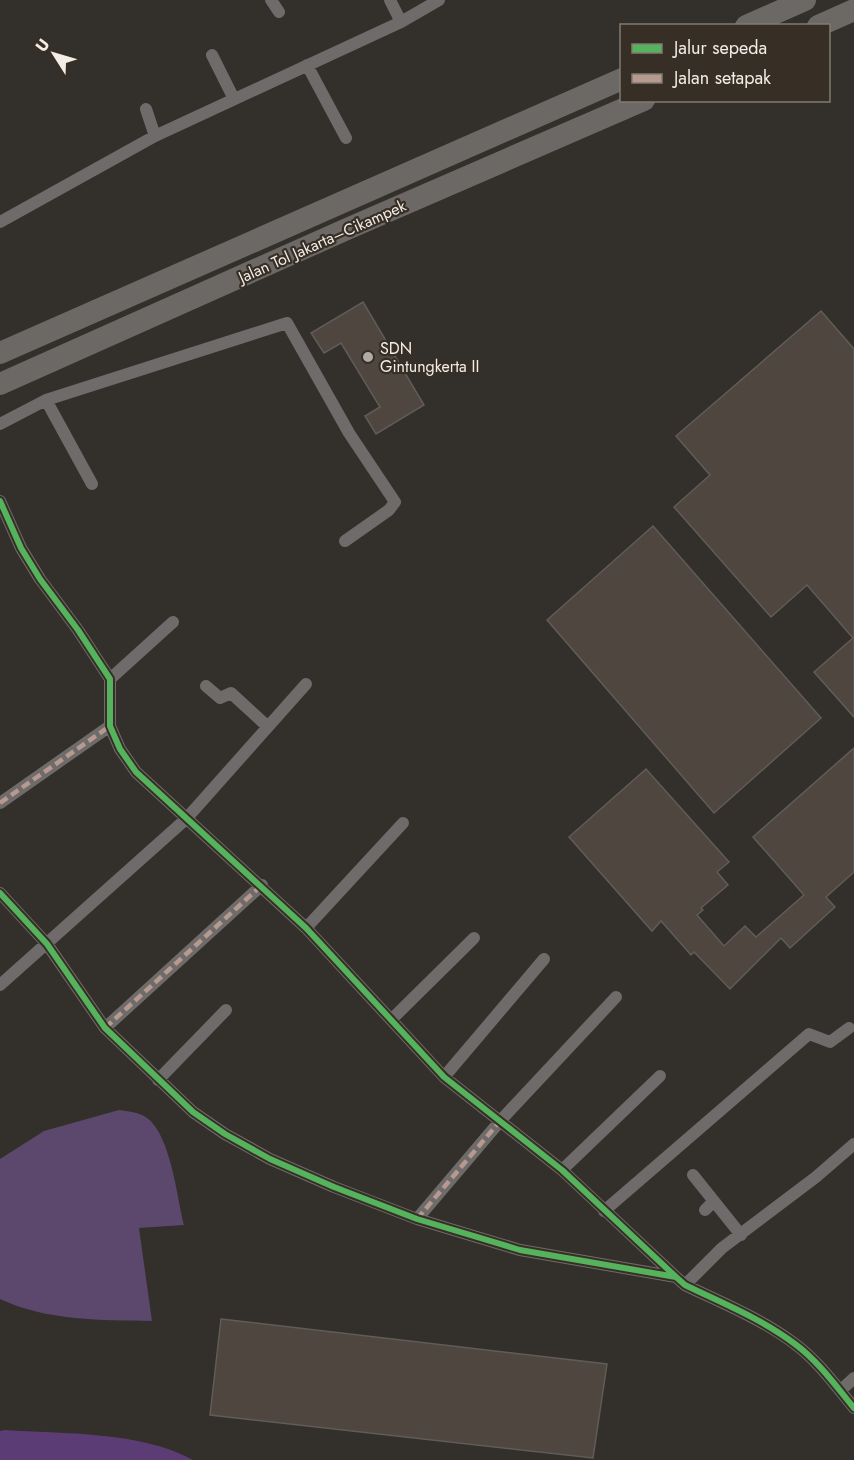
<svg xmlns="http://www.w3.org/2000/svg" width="854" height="1460" font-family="Jost,sans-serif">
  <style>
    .green { fill: #5c476d }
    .water { fill: #5b3c75 }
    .building { fill: #4e463f; stroke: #605c58; stroke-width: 1.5 }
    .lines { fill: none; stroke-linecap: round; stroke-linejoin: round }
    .minor { stroke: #6e6b6a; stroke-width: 12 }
    .motorway { stroke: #6b6866; stroke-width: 22 }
    .quiet { stroke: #b69a8f; stroke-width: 4.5; stroke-dasharray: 9 4.5; stroke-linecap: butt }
    .cycleway-casing { stroke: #372f26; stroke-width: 10 }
    .cycleway { stroke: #56b35d; stroke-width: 6 }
    .poi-dot { fill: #afaaa5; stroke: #372f26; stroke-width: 2 }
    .labels { text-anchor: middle; stroke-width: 4.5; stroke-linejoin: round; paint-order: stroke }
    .street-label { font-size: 16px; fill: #f2ede7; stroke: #372f26 }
    .poi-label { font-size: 16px; fill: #f2ede7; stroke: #372f26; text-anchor: start }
  </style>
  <rect width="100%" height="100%" fill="#332f2a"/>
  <path class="green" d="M119 1110C126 1111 135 1112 142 1115 170 1127 177 1197 184 1225L139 1228 152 1321C102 1320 46 1321 0 1299V1159L44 1131Z"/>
  <path class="water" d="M5 1430C63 1434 141 1431 193 1460H0V1431Z"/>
  <path class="building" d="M363 302 424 405 376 434 365 416 380 407 341 343 324 353 311 333Z
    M821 311 854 349V717L814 672 853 638 807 585 771 617 674 507 710 475 676 436Z
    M653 526 821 718 714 813 547 620Z
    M854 748V872L826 897 835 907 790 948 781 938 730 989 694 952 691 955 661 921 652 931 569 837 646 769 729 862 717 872 728 885 701 908 703 910 697 915 724 946 745 926 756 937 804 895 753 837Z
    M221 1319 607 1364 593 1458 210 1415Z"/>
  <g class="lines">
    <path class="minor" d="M271 0 279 12
      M390 0 401 22
      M212 55 234 99
      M307 65 346 138
      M146 109 155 136
      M0 222 155 136 401 22 439 0
      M46 400 92 484
      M0 424 46 400 287 323 349 433 395 502 389 510 345 541
      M0 501 21 548 40 579 78 630 110 679V726L120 749 136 772 306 928 444 1077 562 1170 676 1277
      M110 679 173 622
      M206 686 220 698 231 693 267 726
      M0 803 110 726
      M0 893 47 944 105 1028 193 1112 225 1134 270 1159 334 1187 417 1219 520 1250 676 1277 685 1285C722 1303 762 1319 795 1344 818 1361 836 1386 854 1408
      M306 928 403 823
      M0 985 186 819 306 684
      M391 1020 474 938
      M105 1028 262 885
      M444 1077 544 959
      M158 1080 226 1010
      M562 1170 660 1076
      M693 1175 741 1235
      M705 1210 714 1201
      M604 1211 809 1034 830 1042 849 1028
      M417 1219 501 1120 616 997
      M685 1285 722 1248 816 1177 854 1144
      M840 1391 854 1378"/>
    <path class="motorway" d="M746 26 805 0
      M818 26 854 10
      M0 353 622 79
      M0 384 347 229 644 100"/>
    <path class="quiet" d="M0 803 110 726
      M105 1028 262 885
      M417 1219 501 1120"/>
    <defs>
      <path id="cycleway" d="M0 501 21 548 40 579 78 630 110 679V726L120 749 136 772 306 928 444 1077 562 1170 676 1277
        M0 893 47 944 105 1028 193 1112 225 1134 270 1159 334 1187 417 1219 520 1250 676 1277 685 1285C722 1303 762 1319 795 1344 818 1361 836 1386 854 1408"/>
    </defs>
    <use href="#cycleway" class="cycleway-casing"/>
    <use href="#cycleway" class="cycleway"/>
  </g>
  <circle class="poi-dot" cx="368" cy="357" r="6"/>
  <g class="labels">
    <g class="street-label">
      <text transform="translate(322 241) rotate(-24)" y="6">Jalan Tol Jakarta–Cikampek</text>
    </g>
    <g class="poi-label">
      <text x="380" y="354">SDN<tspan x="380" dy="18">Gintungkerta II</tspan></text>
    </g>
  </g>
  <rect x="620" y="24" width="210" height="78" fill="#372f26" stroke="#827b73" stroke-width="1.5"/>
  <rect x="632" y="44" width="30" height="9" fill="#56b35d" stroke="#827b73" stroke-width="1.5"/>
  <text x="674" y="54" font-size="18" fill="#f2ede7">Jalur sepeda</text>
  <rect x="632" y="74" width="30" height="9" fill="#b69a8f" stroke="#827b73" stroke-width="1.5"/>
  <text x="674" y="84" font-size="18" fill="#f2ede7">Jalan setapak</text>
  <g transform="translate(54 54) rotate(307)" stroke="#372f26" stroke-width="4.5" paint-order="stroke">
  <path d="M0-4.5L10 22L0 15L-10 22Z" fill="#f2ede7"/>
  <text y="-9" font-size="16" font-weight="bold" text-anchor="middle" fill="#f2ede7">U</text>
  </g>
</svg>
